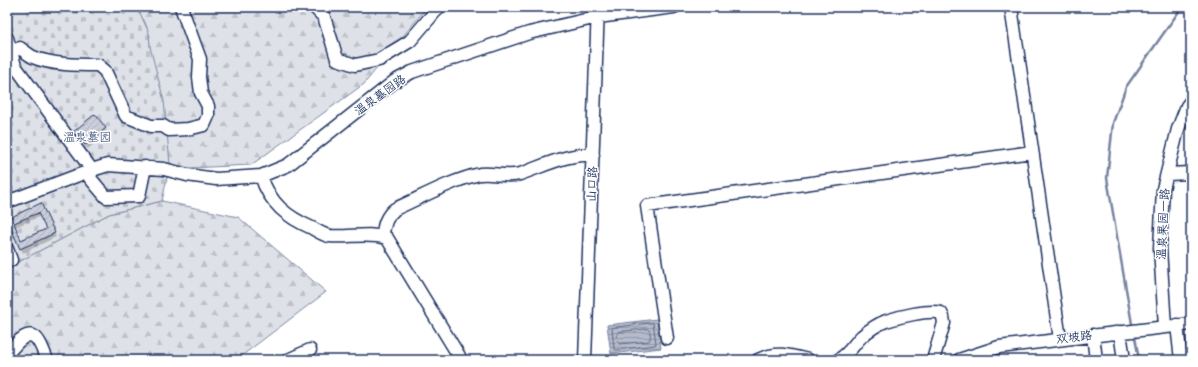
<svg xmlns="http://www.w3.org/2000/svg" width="1198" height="367" font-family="'Architects Daughter','LXGW WenKai TC',sans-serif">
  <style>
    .forest { fill: url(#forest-firs); stroke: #7c88a2 }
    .cemetery { fill: url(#cemetery-stones); stroke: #7c88a2 }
    .water { fill: url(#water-rules); stroke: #77839f }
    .shadow { fill: #0003; fill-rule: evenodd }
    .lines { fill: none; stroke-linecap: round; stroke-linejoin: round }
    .shore { stroke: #596789; stroke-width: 1 }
    .stream { stroke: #77839f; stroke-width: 2.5 }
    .building { fill: url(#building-hatch); stroke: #1b2f5e; fill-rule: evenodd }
    .minor-casing { stroke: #1b2f5e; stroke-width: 15 }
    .minor { stroke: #fff; stroke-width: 12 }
    .labels { text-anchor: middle; stroke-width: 3; stroke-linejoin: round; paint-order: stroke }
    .street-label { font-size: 12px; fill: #1b2f5e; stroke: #fff }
    .park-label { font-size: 12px; fill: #4c5c80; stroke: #fff }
  </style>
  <defs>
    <pattern id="forest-firs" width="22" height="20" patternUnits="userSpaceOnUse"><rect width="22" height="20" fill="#dee1e7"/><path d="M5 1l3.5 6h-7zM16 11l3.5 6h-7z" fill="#bec1c9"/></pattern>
    <pattern id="cemetery-stones" width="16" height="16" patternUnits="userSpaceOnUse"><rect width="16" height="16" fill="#dee1e7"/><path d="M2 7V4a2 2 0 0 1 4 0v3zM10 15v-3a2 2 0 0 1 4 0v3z" fill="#bec1c9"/></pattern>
    <pattern id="water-rules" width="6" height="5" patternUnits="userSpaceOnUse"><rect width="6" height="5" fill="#b5bbca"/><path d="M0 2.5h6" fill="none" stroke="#9298a7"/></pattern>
    <pattern id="building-hatch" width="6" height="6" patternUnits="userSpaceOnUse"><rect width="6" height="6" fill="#caceda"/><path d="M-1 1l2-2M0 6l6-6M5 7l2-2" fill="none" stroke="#adb1be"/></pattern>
  </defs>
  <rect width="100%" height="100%" fill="#fff"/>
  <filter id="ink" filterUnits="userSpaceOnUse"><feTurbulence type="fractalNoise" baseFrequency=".025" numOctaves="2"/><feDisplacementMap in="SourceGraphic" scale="8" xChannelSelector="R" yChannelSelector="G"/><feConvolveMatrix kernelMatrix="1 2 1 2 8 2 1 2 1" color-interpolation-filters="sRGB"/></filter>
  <g filter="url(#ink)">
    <path class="forest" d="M132 7H427L364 84 251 165 169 169 150 47C149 30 146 18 132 7Z
      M162 201 238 217 326 292 236 360H7V268L109 214Z"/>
    <path class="cemetery" d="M7 7H132L140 13 149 33 150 47 164 101 170 164 162 201 109 214 7 268Z"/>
    <path class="water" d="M657 319 661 348 611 354 607 325Z"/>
    <path class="shadow" d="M105 128 107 132 88 149 77 136Z
      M43 208 56 237 23 253 7 220ZM41 216 47 230 21 241 15 227Z"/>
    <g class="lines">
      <path class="shore" d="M653 323 656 343 655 345 616 350 614 349 612 328Z
        M648 329C651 331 651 338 649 341L620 344 618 343 617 334 618 332Z"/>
      <path class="stream" d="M1132 324 1107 178 1113 123 1126 87 1182 7
        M1135 337 1139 360"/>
    </g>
    <path class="building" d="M95 114 106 128 85 145 73 132Z
      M41 203 55 233 20 249 7 219ZM38 213 46 229 21 240 14 223Z"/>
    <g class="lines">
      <defs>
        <path id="minor" d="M314 7 324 17 332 42 337 59 355 65 379 60 410 41 439 7
          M1011 7 1060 339
          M7 38 15 66 92 170 7 202
          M7 54 20 48C24 51 29 55 33 57 52 65 77 65 98 65L105 71 126 116 151 126H163L169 130 188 129 204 125 208 116V106L201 93 199 77 200 59 181 7
          M145 167 139 196 106 197 90 178 92 170 108 165 164 169 187 175 216 179 261 176 288 165 395 81 412 72 529 33 598 17 674 7
          M1167 174 1191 173
          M261 176C270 204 287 217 312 228 317 231 324 235 329 236 348 238 368 232 387 238L459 356 460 360
          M383 237C383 225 386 216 395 209 422 197 452 180 480 174 493 172 506 178 520 174 544 166 567 153 593 155
          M7 249 11 260 7 262
          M1177 325 1181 360
          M1165 327 1160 248 1163 189 1178 129 1187 106 1191 101
          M1120 332 1124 360
          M1093 335 1096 360
          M667 338 647 206 1032 152
          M7 354C10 351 12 348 15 345 35 323 40 343 47 360
          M288 360 310 350
          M585 360 598 7
          M758 360C776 351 789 355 808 360
          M838 360C849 354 853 345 862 336 868 331 878 324 886 321 898 317 929 309 941 313L943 317 944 323 933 360
          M959 360 999 347 1191 324"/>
      </defs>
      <use href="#minor" class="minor-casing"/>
      <use href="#minor" class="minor"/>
    </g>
  </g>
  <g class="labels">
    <g class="street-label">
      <text transform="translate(380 95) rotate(-36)" y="4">温泉墓园路</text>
      <text transform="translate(592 184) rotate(-88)" y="4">山口路</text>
      <text transform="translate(1163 224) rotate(-87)" y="4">温泉果园一路</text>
      <text transform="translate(1074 337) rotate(-7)" y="4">双坡路</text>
    </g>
    <g class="park-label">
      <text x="87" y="141">温泉墓园</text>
    </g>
  </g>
  <rect width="1198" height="367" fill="none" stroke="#fff" stroke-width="24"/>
  <rect x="12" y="12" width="1174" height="343" fill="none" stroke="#1b2f5e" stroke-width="1.5" filter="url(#ink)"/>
</svg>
